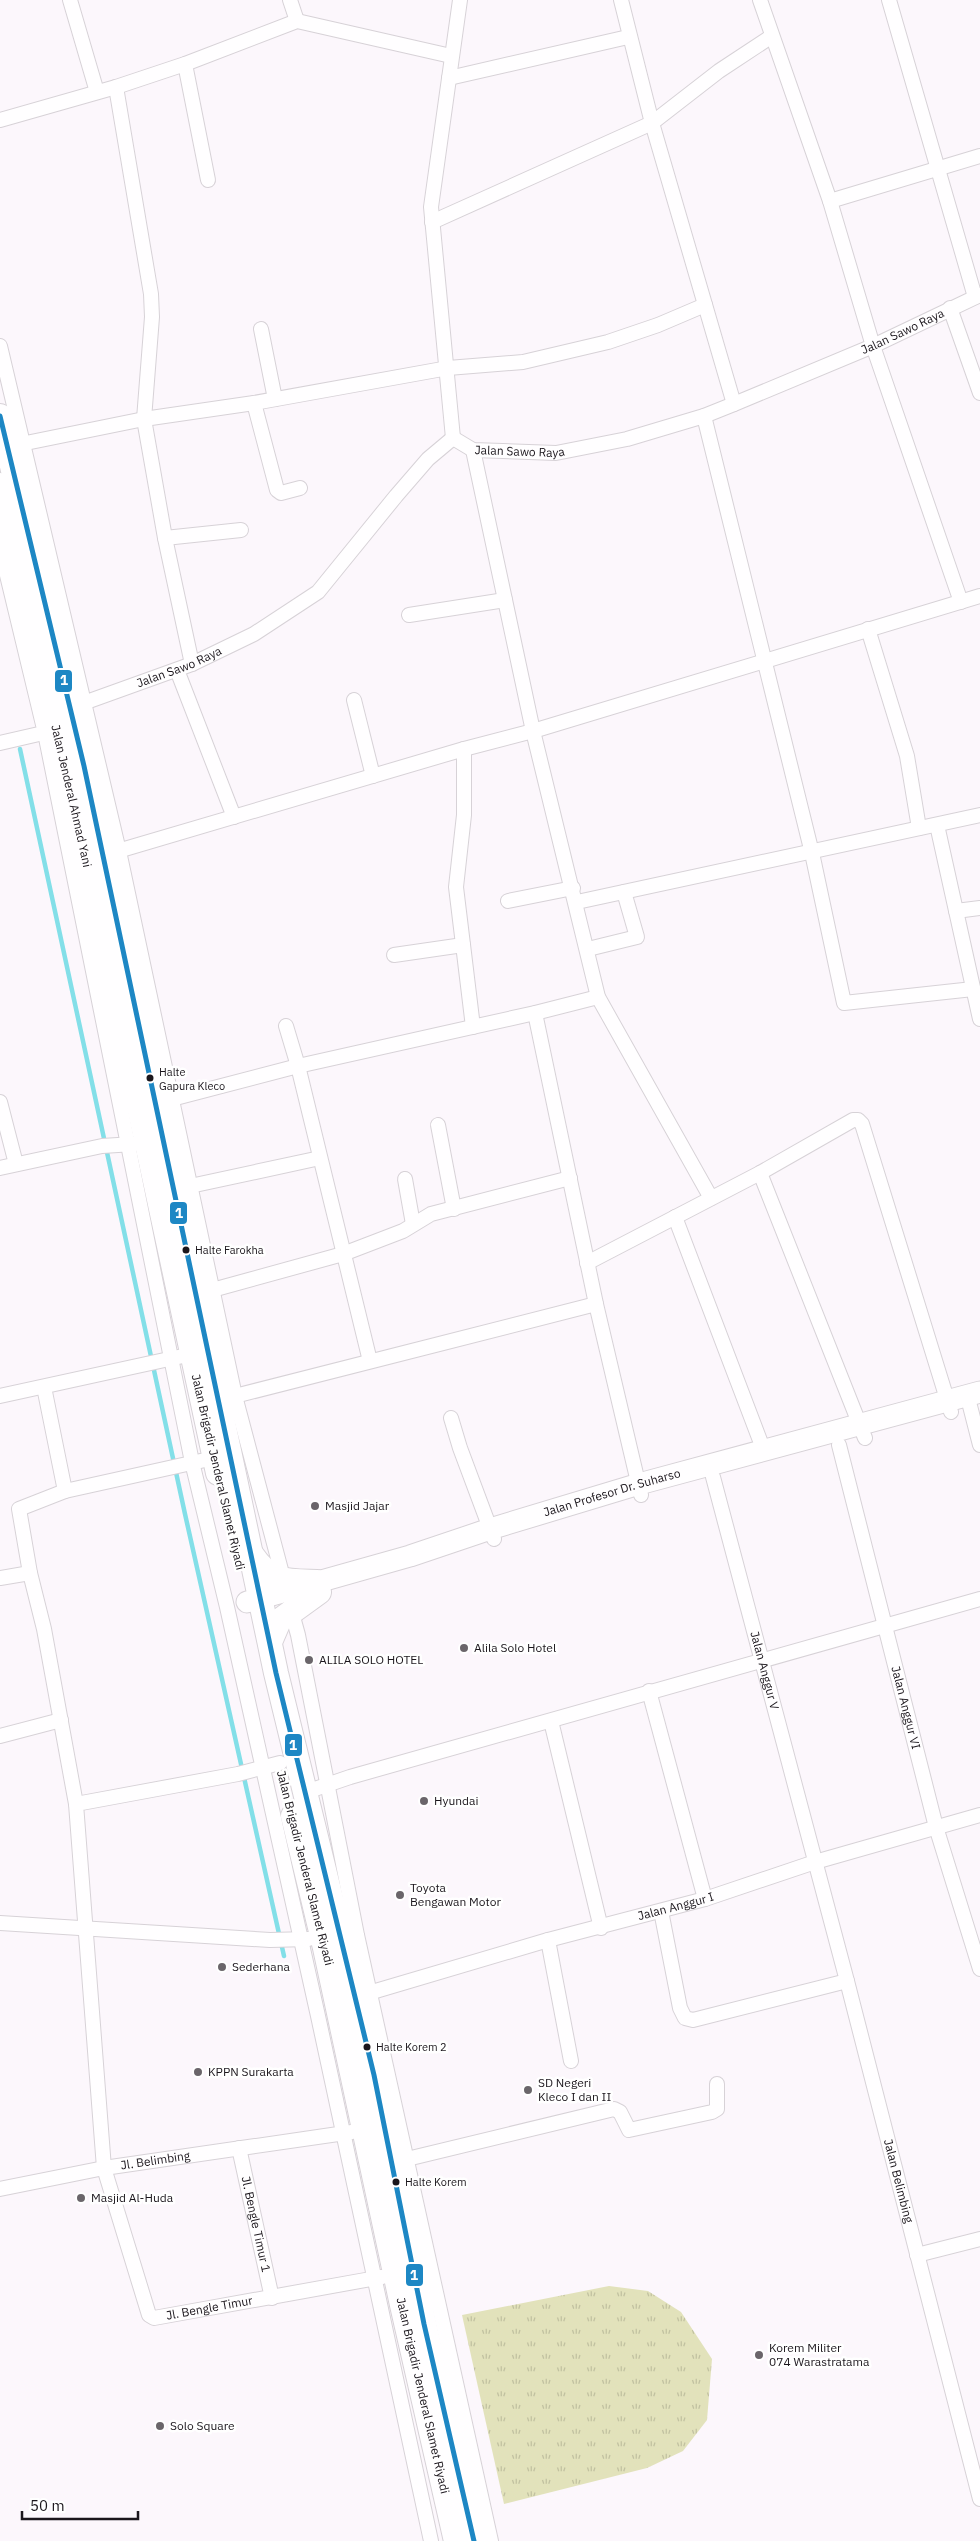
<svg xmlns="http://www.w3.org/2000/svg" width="980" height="2541" font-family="'IBM Plex Sans',sans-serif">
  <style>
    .grass { fill: url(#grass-tufts) }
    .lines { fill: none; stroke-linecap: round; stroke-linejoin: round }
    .stream { stroke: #83dfe8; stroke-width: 4.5 }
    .street-casing { stroke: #d7d2d7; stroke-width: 16 }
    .primary-casing { stroke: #d7d2d7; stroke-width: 23 }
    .highway-casing { stroke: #d7d2d7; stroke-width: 26 }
    .street { stroke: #fffeff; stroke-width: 14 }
    .primary { stroke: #fffeff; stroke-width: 21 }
    .highway { stroke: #fffeff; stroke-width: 24 }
    .bus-1-casing { stroke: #fff; stroke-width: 9 }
    .bus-1 { stroke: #1d87c4; stroke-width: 5 }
    .bus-dot { fill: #1b161c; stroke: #fff; stroke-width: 2 }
    .poi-dot { fill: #6a656a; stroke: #fff; stroke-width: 2 }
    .labels { text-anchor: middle; stroke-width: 5; stroke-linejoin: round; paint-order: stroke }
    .bus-label { font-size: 11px; fill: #1b161c; stroke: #fff; text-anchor: start }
    .street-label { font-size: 12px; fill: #1b161c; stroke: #fff }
    .poi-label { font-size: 12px; fill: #1b161c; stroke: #fff; text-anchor: start }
    .line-badge { stroke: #fff; stroke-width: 2 }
    .badge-label { font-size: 14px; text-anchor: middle; font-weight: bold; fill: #fff }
  </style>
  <defs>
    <pattern id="grass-tufts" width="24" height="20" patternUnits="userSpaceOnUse" patternTransform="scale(1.25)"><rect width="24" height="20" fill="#e2e2bb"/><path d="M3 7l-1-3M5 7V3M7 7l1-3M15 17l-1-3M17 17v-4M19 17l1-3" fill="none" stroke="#c1c1a0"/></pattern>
  </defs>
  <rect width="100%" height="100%" fill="#fcf7fc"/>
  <path class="grass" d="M609 2286 648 2291 681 2312 712 2359 707 2420 683 2451 647 2468 504 2504 462 2315Z"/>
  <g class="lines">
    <path class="stream" d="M20 749 185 1514 284 1956"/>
    <defs>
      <g id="street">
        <path d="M70 0 97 92"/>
        <path d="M290 0 297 21"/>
        <path d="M621 0 652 123 734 404"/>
        <path d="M760 0 830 201 873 346 961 602"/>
        <path d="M889 0 975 297"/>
        <path d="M185 64 208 180"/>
        <path d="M449 78 628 37"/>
        <path d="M116 87 151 294 152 317 144 419 165 538 192 664"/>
        <path d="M0 120 116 87 185 64 297 21 451 56"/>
        <path d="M830 201 980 156"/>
        <path d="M432 222 652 123 719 71 772 36"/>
        <path d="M950 308 980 393"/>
        <path d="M261 329 275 399"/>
        <path d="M0 346 119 851 235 1396 285 1585"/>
        <path d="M254 403 277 490 281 493 300 488"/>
        <path d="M704 416 812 853 844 1003 973 989"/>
        <path id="s1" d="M453 438 473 450 556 453 627 439 704 416 734 404 873 346 980 295"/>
        <path d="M453 438 431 207 460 0"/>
        <path d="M16 445 144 419 254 403 448 368 523 362 608 342 658 325 705 305"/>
        <path d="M473 450 533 731 598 997 711 1198"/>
        <path d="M165 538 241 530"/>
        <path d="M0 546 45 733 192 1462 227 1607 318 2016 431 2541"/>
        <path d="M409 615 505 600"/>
        <path d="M868 629 907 756 919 828"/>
        <path d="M177 670 234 817"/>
        <path d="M354 700 373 776"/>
        <path id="s2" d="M78 705 192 664 254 634 318 592 396 496 428 459 453 438"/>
        <path d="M0 743 52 731"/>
        <path d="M464 749V815L456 887 473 1027"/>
        <path d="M937 825 980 1019"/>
        <path d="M111 853 464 749 533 731 980 596"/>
        <path d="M508 901 573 888"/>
        <path d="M577 902 980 815"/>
        <path d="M956 911 980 908"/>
        <path d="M588 949 637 937 624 892"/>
        <path d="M394 955 463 945"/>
        <path d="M535 1013 596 1304 641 1495"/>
        <path d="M286 1026 298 1066 370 1361"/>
        <path d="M164 1101 298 1066 535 1013 598 997"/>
        <path d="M0 1102 16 1164"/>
        <path d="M438 1125 454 1209"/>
        <path d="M0 1168 102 1146 134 1144"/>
        <path d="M760 1173 865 1438"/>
        <path d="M405 1179 413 1224"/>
        <path d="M181 1188 320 1158"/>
        <path d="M675 1217 764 1451"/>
        <path d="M587 1263 760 1173 853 1120H858L862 1124 951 1412"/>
        <path d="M205 1292 343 1254 403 1231 431 1214 570 1178"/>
        <path d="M0 1396 192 1354"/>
        <path d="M227 1398 596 1304"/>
        <path d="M970 1406 980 1445"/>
        <path d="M451 1418 460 1448 494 1539"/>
        <path id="s3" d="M839 1445 936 1827 980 1969"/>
        <path id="s4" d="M713 1477 847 1981 980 2499"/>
        <path d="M65 1491 214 1458"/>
        <path d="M30 1573 44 1629 76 1804"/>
        <path d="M0 1578 30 1573 19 1509 65 1491 44 1387"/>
        <path d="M290 1606 298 1635 357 1935 491 2541"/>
        <path d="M649 1691 705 1899"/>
        <path d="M551 1721 601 1928"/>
        <path d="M0 1736 61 1720"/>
        <path id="s5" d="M280 1763 238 1774 76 1804 104 2168 149 2315 154 2318 382 2277"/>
        <path d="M303 1793 350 1777 980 1599"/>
        <path d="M661 1911 680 2008 685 2018 693 2020 847 1981"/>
        <path d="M0 1923 270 1940 309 1939"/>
        <path d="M548 1940 571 2061"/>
        <path id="s6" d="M362 1995 548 1940 705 1899 815 1862 980 1815"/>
        <path id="s7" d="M239 2148 272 2298"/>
        <path d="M407 2159 614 2109 620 2112 629 2130 712 2112 717 2109V2084"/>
        <path id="s8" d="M0 2189 104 2168 352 2132"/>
        <path d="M917 2255 980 2239"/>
      </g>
      <g id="primary">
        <path id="s9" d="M247 1602 410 1556 490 1529 639 1484 980 1392"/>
      </g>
      <g id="highway">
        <path d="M0 416 84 766 276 1673 374 2075 424 2324 474 2541"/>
        <path id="s10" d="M0 485 82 842 218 1473"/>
        <path d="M252 1555C271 1583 285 1581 317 1582"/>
        <path d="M270 1642 279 1621 319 1592"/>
        <path id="s11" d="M293 1816 325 1948 402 2305 456 2541"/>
      </g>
    </defs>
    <use href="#street" class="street-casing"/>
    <use href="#primary" class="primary-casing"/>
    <use href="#highway" class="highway-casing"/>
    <use href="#street" class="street"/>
    <use href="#primary" class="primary"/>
    <use href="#highway" class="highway"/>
    <defs>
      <path id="bus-1" d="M0 416 84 766 276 1673 374 2075 424 2324 474 2541"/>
    </defs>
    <use href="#bus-1" class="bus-1-casing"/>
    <use href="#bus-1" class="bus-1"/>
  </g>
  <g class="bus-dot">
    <circle cx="150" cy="1078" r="4.5"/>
    <circle cx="186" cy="1250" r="4.5"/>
    <circle cx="367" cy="2047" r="4.5"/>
    <circle cx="396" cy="2182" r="4.5"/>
  </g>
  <g class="poi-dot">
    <circle cx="315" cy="1506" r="5"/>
    <circle cx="464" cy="1648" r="5"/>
    <circle cx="309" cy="1660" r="5"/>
    <circle cx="424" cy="1801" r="5"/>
    <circle cx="400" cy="1895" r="5"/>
    <circle cx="222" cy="1967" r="5"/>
    <circle cx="198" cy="2072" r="5"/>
    <circle cx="528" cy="2090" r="5"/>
    <circle cx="81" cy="2198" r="5"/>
    <circle cx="759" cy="2355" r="5"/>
    <circle cx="160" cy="2426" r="5"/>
  </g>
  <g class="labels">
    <g class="bus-label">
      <text x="159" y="1076">Halte<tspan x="159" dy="14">Gapura Kleco</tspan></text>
      <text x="195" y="1254">Halte Farokha</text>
      <text x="376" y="2051">Halte Korem 2</text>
      <text x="405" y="2186">Halte Korem</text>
    </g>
    <g class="street-label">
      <text dy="4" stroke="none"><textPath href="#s1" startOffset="475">Jalan Sawo Raya</textPath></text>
      <text dy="4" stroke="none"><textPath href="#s1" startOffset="70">Jalan Sawo Raya</textPath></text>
      <text dy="4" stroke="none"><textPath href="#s2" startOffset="108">Jalan Sawo Raya</textPath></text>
      <text dy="4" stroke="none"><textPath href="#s10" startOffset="319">Jalan Jenderal Ahmad Yani</textPath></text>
      <text transform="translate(218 1472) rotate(77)" y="4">Jalan Brigadir Jenderal Slamet Riyadi</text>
      <text dy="4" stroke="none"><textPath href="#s9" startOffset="381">Jalan Profesor Dr. Suharso</textPath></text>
      <text dy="4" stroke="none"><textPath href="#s4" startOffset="200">Jalan Anggur V</textPath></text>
      <text dy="4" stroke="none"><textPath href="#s3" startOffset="271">Jalan Anggur VI</textPath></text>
      <text transform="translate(305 1868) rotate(76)" y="4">Jalan Brigadir Jenderal Slamet Riyadi</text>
      <text dy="4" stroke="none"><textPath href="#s6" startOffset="326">Jalan Anggur I</textPath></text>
      <text dy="4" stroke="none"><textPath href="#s8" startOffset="158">Jl. Belimbing</textPath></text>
      <text dy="4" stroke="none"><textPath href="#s4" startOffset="728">Jalan Belimbing</textPath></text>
      <text dy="4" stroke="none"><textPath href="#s7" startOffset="78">Jl. Bengle Timur 1</textPath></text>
      <text dy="4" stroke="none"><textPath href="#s5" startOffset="789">Jl. Bengle Timur</textPath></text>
      <text dy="4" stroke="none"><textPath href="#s11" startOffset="594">Jalan Brigadir Jenderal Slamet Riyadi</textPath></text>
    </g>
    <g class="poi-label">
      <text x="325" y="1510">Masjid Jajar</text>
      <text x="474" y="1652">Alila Solo Hotel</text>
      <text x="319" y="1664">ALILA SOLO HOTEL</text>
      <text x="434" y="1805">Hyundai</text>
      <text x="410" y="1892">Toyota<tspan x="410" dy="14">Bengawan Motor</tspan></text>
      <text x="232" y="1971">Sederhana</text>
      <text x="208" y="2076">KPPN Surakarta</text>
      <text x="538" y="2087">SD Negeri<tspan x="538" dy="14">Kleco I dan II</tspan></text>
      <text x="91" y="2202">Masjid Al-Huda</text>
      <text x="769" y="2352">Korem Militer<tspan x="769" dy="14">074 Warastratama</tspan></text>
      <text x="170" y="2430">Solo Square</text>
    </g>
  </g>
  <g class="line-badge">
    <rect x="54" y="669" width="19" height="24" rx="5" fill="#1d87c4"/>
    <rect x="169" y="1201" width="19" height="24" rx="5" fill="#1d87c4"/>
    <rect x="284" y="1733" width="19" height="24" rx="5" fill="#1d87c4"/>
    <rect x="405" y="2263" width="19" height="24" rx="5" fill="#1d87c4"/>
  </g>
  <g class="badge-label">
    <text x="64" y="685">1</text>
    <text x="179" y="1218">1</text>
    <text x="293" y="1750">1</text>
    <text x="414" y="2280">1</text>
  </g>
  <path d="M22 2511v8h116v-8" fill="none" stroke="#1b161c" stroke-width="2.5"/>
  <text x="30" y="2511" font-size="15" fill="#1b161c" stroke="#ffffff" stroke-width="4" paint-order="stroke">50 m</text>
</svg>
